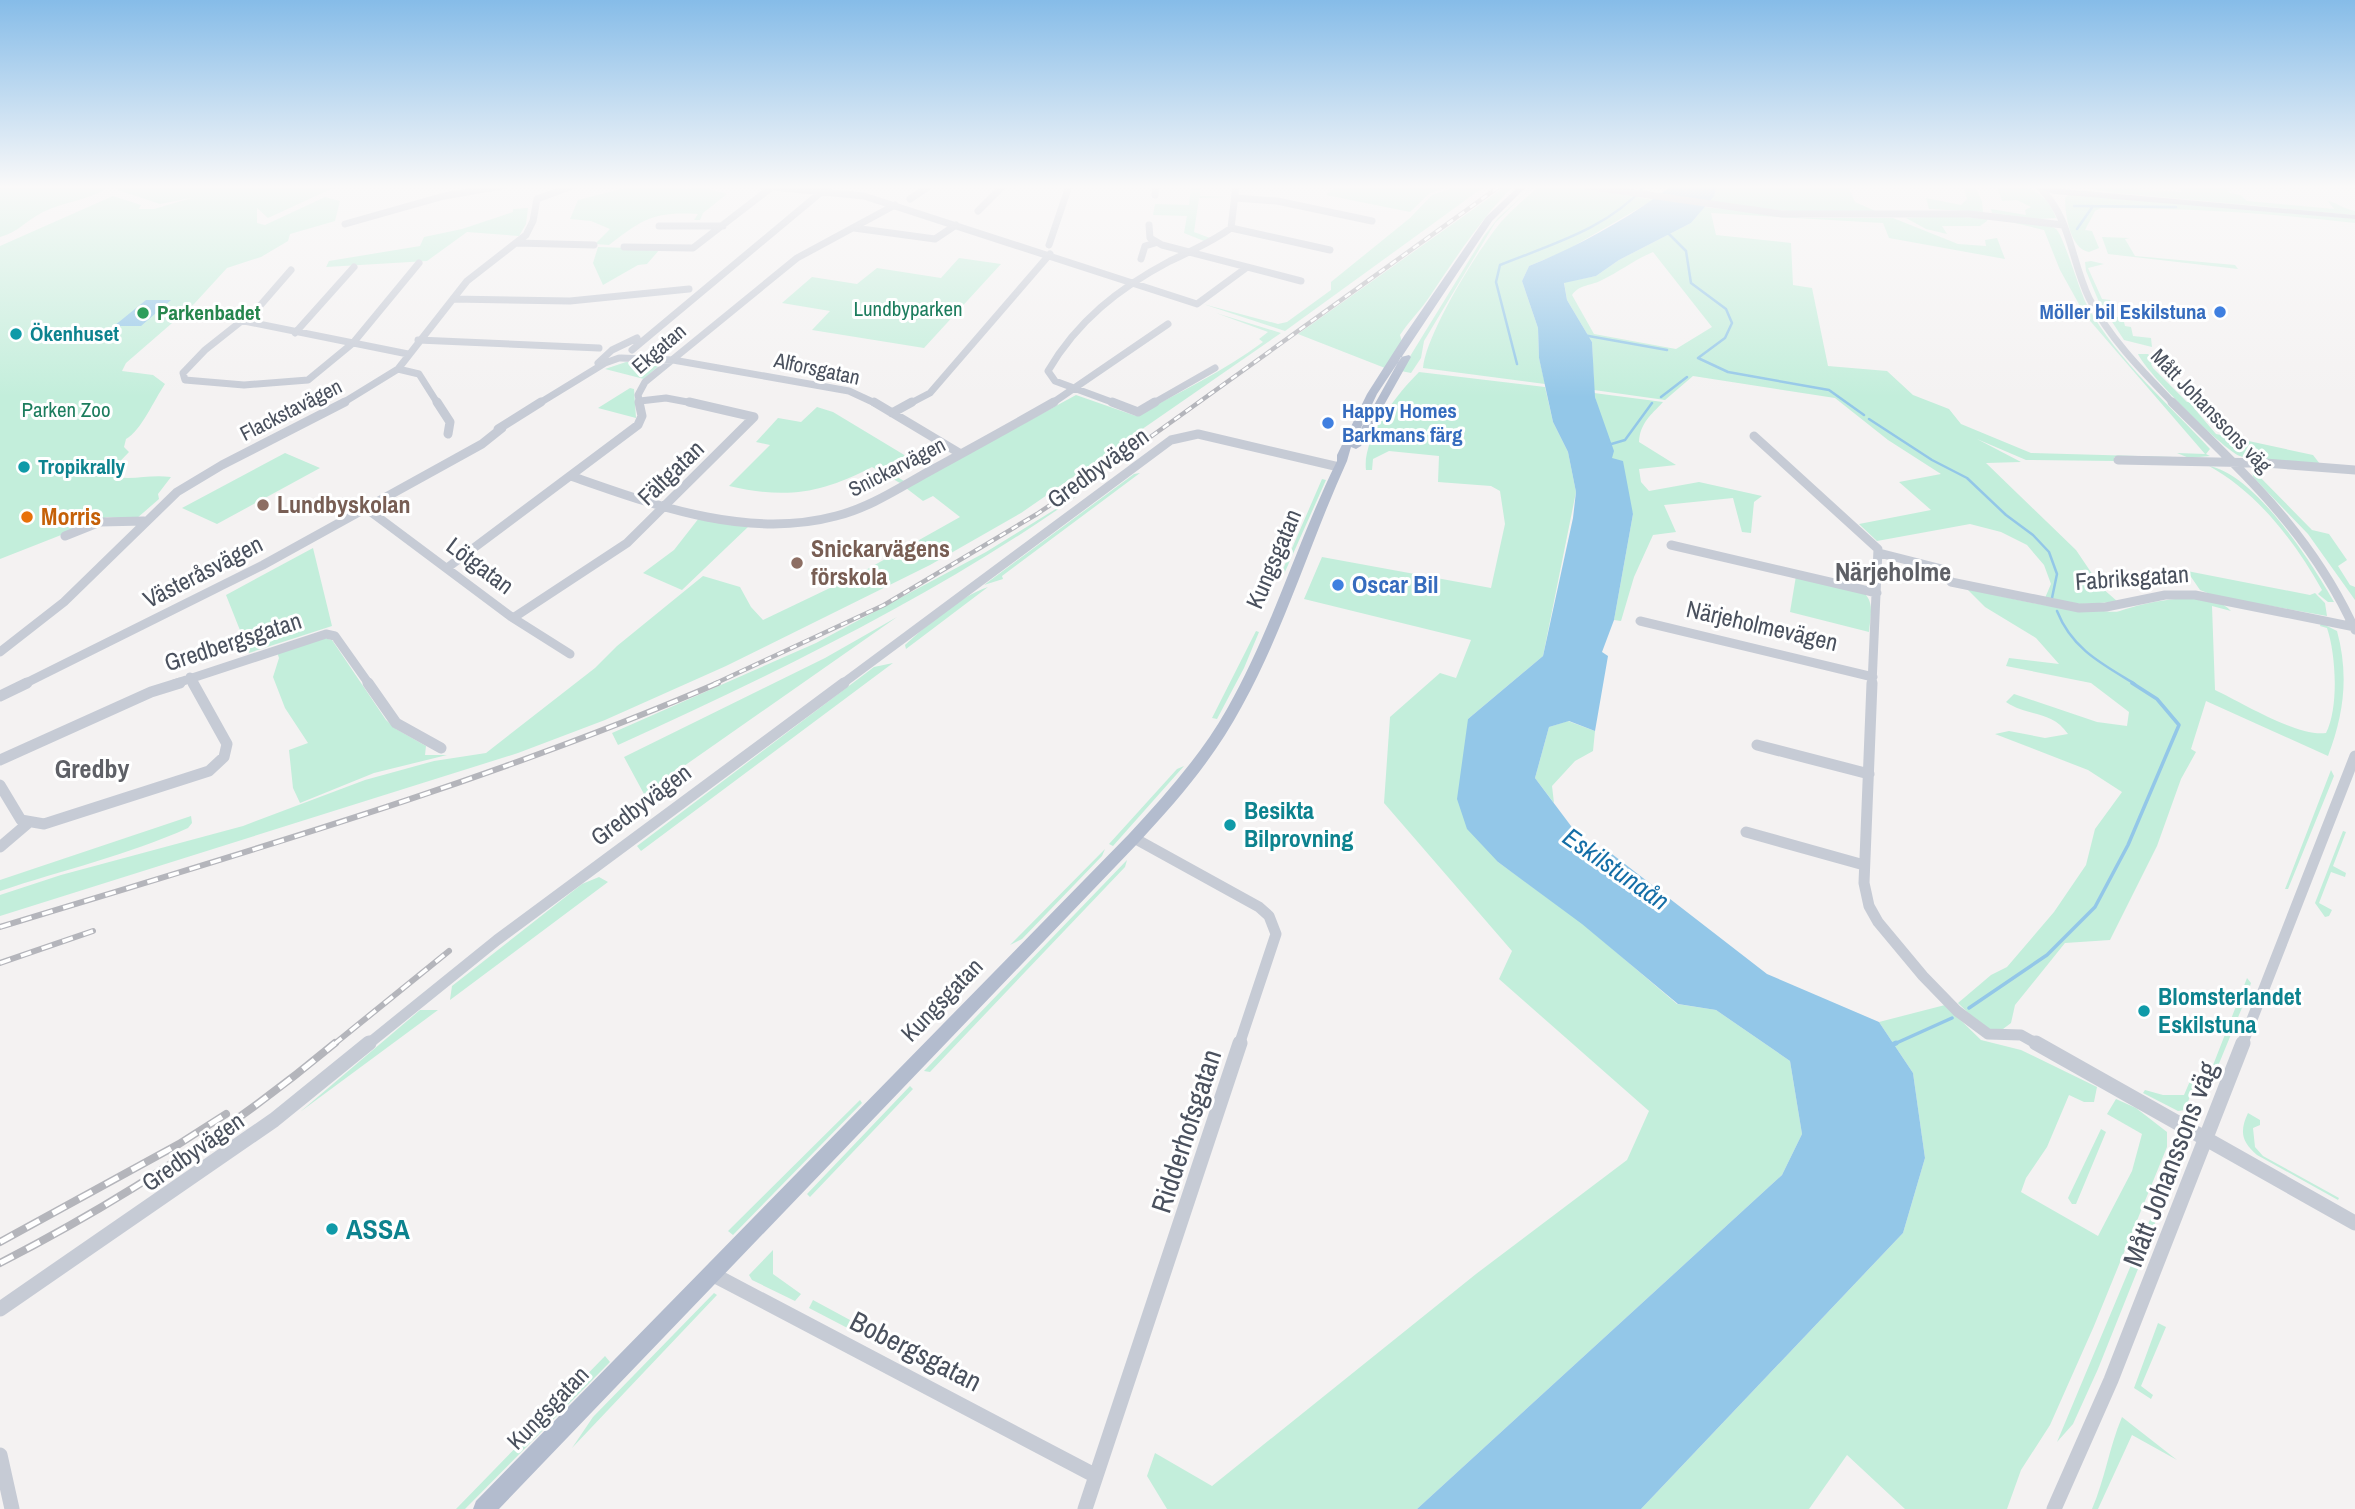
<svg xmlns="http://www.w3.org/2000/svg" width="2355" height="1509" font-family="'Archivo Narrow',sans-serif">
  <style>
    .green { fill: #c3eedb; fill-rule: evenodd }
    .water { fill: #93c7e8 }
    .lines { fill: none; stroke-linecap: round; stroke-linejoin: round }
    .stream-far2 { stroke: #93c7e8; stroke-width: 2.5 }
    .stream-far1 { stroke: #93c7e8; stroke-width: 3.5 }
    .stream { stroke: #93c7e8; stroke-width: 5 }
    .minor-far3 { stroke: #c6cbd5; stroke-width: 7 }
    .minor-far2 { stroke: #c6cbd5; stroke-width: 9 }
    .minor-far1 { stroke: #c6cbd5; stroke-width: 11 }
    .minor { stroke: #c6cbd5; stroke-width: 15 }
    .major { fill: #b3bcce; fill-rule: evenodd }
    .rail-far2-casing { stroke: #b4b5bb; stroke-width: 4.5 }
    .rail-far1-casing { stroke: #b4b5bb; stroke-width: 6 }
    .rail-casing { stroke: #b4b5bb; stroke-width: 8 }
    .rail-far2 { stroke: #fff; stroke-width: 2.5; stroke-dasharray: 7; stroke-linecap: butt }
    .rail-far1 { stroke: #fff; stroke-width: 3.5; stroke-dasharray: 11; stroke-linecap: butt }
    .rail { stroke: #fff; stroke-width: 5; stroke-dasharray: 15; stroke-linecap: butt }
    .shop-dot { fill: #3f7fe0; stroke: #fff; stroke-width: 2.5 }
    .leisure-dot { fill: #2e9e5b; stroke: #fff; stroke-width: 2.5 }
    .culture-dot { fill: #0f9aa8; stroke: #fff; stroke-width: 2.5 }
    .education-dot { fill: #8d6e63; stroke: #fff; stroke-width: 2.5 }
    .food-dot { fill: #e8710a; stroke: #fff; stroke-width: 2.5 }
    .labels { text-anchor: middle; stroke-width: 6; stroke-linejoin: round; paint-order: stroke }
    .far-park-label { font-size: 21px; fill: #1d7d5e; stroke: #fff }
    .far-shop-label { font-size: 21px; font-weight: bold; fill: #366cbe; stroke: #fff; text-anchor: end }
    .far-leisure-label { font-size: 21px; font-weight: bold; fill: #27864d; stroke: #fff; text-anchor: start }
    .far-culture-label { font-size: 21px; font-weight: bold; fill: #0d838f; stroke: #fff; text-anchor: start }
    .far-street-label { font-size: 21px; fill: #4a515e; stroke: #fff }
    .street-label { font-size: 24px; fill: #4a515e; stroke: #fff }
    .education-label { font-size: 24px; font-weight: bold; fill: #785e54; stroke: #fff; text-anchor: start }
    .food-label { font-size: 24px; font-weight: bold; fill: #c56008; stroke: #fff; text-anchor: start }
    .shop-label { font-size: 24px; font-weight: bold; fill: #366cbe; stroke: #fff; text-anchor: start }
    .culture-label { font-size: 24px; font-weight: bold; fill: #0d838f; stroke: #fff; text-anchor: start }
    .neighbourhood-label { font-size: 26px; font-weight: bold; fill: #5e6066; stroke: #fff }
    .water-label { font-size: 26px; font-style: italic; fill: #146ea7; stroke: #fff }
    .near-street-label { font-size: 28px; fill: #4a515e; stroke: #fff }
    .near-culture-label { font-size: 28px; font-weight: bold; fill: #0d838f; stroke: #fff; text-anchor: start }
  </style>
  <rect width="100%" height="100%" fill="#f4f2f2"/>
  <path class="green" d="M0 186H111C90 200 66 201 43 212 27 220 17 233 0 237Z
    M118 186H348L331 189 268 218 257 208V223L265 225 325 197 340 201 335 221 290 234 288 241 261 257 227 268 194 304 126 363 122 371 153 375 165 384C154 400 141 431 126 439L124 447 129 452 107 475C131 482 146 474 171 477L158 494 159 499 136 519 107 517 0 559V246L113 196 141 205 139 209H154L191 198 160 204 118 190Z
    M633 186 693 189 698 186 727 194 703 213 700 220H694L698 214C655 211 642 219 609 245L595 244 610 229 591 221 570 219 578 200Z
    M1191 186H1200V196L1229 197 1199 198 1194 232 1210 238 1204 241 1184 233 1187 216 1153 215 1155 204 1189 205Z
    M1336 186H1451L1430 193 1410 212 1326 195Z
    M1459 186H1485L1285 331 1203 304 1278 324 1287 322 1331 290V282L1410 218 1432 195Z
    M1506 186H1513C1481 219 1456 257 1430 296 1421 310 1409 321 1400 335L1402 342 1385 368 1298 334Z
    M1533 186 1495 223 1424 341 1421 358 1411 373 1401 371 1484 236 1498 218Z
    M1540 186H1579L1653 200 1567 250 1529 266 1522 281 1538 328 1539 358 1545 384 1423 368C1426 334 1477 251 1501 222 1513 209 1526 197 1540 186Z
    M1717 186H1848L1855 202 1880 213H1813L1708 204Z
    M1963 186H1975L1982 201 1983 212 1929 209 1926 198 1961 205 1967 199Z
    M1991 186C2021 186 2044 185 2056 218L2037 219 1992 213 1991 209 2026 215 2025 210 2031 207 2017 200 2002 201 1997 187Z
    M2073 186 2182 192 2179 187 2225 186 2230 193 2241 195 2247 201 2334 209 2328 201C2335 202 2344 209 2355 211V215L2116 193Z
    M2069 194 2346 218 2355 219V223C2268 213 2186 208 2101 208L2095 211 2085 230 2092 231 2099 248 2089 252C2070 249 2065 214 2065 198Z
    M1704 207 1803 218H1893L1958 244 1986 246 1985 240 1997 238 2005 259 1889 238 1883 223 1711 213 1716 235 1791 243 1793 285 1812 288 1828 366 1887 371 1913 395 1949 409 1961 424 2031 453 2173 457H2114V461L2026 460 1977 439 2021 462 1986 463 2076 550 2101 587 2118 602 2080 604 2045 598 2051 584 2044 565 2027 545 2001 532 1970 524 1877 541 1859 524 1931 510 1899 482 1941 474 1888 440 1835 398 1693 376 1665 400 1594 390 1592 342 1567 300 1564 282 1596 276 1619 260 1691 223ZM1653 252 1712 327 1676 349 1594 334 1572 295C1580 284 1591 286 1602 280 1619 272 1634 260 1653 252Z
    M528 208 526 224 519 236 467 232 427 261 326 267 329 261 420 246 424 237 462 229 513 212V209Z
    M1949 216 1987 219V221L1980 226H1942L1947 234 1926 229 1906 218Z
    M1998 219C2014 221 2043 219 2056 229 2063 234 2080 293 2088 307 2118 361 2169 404 2210 449L2206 454 2210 456 2189 458 2177 453 2205 454 2085 315 2060 270 2044 230Z
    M2102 237 2130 238 2125 239 2135 256 2235 265 2238 269 2108 254Z
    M598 247 660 249 647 264 638 265 603 285 593 263Z
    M959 258 1001 264 924 348 812 330 830 311 782 303 812 277 857 284 877 268 941 278Z
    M2091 261 2104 264 2088 268 2102 299 2110 300 2117 317 2123 318 2125 326 2131 327 2133 336 2151 338 2152 347 2124 340 2099 302 2086 271 2085 262Z
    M1216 313 1281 333 1021 513 930 565 726 666 605 720 518 753 0 916V895L61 875 243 826 365 780 434 761 486 753 595 668 617 646 703 576 740 587 751 607 763 620 855 576 960 517 933 496 923 501 906 488 1076 395 1136 416C1179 392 1223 372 1263 342L1259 339 1268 332Z
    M2138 354H2148L2157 364H2151L2153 368 2187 402H2197L2202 407H2193L2216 434 2313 455 2320 464C2295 462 2263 465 2240 456 2222 449 2145 371 2138 354Z
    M626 362H661L662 363 644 379 605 369Z
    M1419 372 1545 387 1553 422 1568 452 1576 492 1543 656 1468 719 1498 862 1582 923 1677 1004 1716 1010 1790 1061 1802 1134 1782 1175 1417 1509H1167L1147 1476 1155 1453 1212 1486 1476 1274 1627 1160 1649 1111 1499 979 1512 951 1384 803 1390 717 1440 673 1456 678 1471 640 1304 599 1322 557 1491 588 1505 524 1500 491 1491 486 1438 482 1439 456 1389 451 1373 459 1372 470H1366C1362 438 1397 394 1419 372Z
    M630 388 634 389 636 418 598 408Z
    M1594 393 1663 402C1651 415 1640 423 1639 442L1676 465 1639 469 1641 482 1649 491 1699 482 1762 496 1754 502 1751 533 1742 532 1733 498 1664 505 1676 532 1653 535 1634 577 1621 621 1614 620 1633 514 1611 458Z
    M817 407 833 412 906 456 884 469 904 481 900 483 872 467C820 494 786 499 729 486L770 445 756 442 778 418 801 422Z
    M285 453 320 468 217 524 182 508Z
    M2209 466C2255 474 2312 563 2334 602H2328L2318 594 2322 590C2295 542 2258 493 2209 466Z
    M2252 469 2312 530 2329 534 2347 560 2338 566 2350 585 2355 587V600L2308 534 2253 477Z
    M1140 473 1002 576 1003 579 984 585 1134 474Z
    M1322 479 1326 480 1284 574 1280 576Z
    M1080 494C936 596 778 672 618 745L612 733 816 643 986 552Z
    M699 518 749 526 682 590 643 573 674 550Z
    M313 548 332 626 249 653 226 595Z
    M2187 571 2310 595 2315 593 2325 603 2327 616 2215 596 2200 590Z
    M1796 576 1864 593C1875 603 1870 618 1869 632L1790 612Z
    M988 587 906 649 905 645C928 624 959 597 988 587Z
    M1966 588C2010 598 2054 610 2098 610 2104 611 2114 613 2120 611 2143 603 2210 587 2231 611L2212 606 2215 690C2243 703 2297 737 2326 733 2339 708 2336 654 2327 628L2320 626 2321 623 2337 631C2349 675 2344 714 2328 756L2206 701 2191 749 2196 752 2181 779 2157 846 2110 940 2065 943 2015 1005 2011 1023 1999 1032 1986 1030 1958 1003 1991 975 2007 967 2054 912 2086 865 2095 829 2122 792 2088 770 1995 734 2009 731 2045 738 2068 734C2052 710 2028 717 2006 702L2014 694 2097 722 2127 726 2129 712 2091 683 2006 666 2009 658 2059 664 2036 638 1985 607Z
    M897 617 644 794 624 757 825 658Z
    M1256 631 1259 632 1244 668 1217 719 1212 718Z
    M324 638 332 640 386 720 396 729 426 746 425 755H447L374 773 300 803 293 788 289 750 308 743 285 708 273 677 279 658 277 652Z
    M893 663 641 851 637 846 874 667Z
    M1568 721 1595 731 1593 751 1575 761 1552 786 1554 803 1535 778 1549 727Z
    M1184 766 1113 846 1109 844 1177 769Z
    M2331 770 2334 776 2288 889H2285Z
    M191 816 192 823 188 828C128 855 63 870 0 891V880Z
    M2343 831 2346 832 2333 866 2346 873 2345 877 2331 872 2319 903 2332 910 2329 916 2325 917 2315 903Z
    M1105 849 1102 856 1022 939 1010 945Z
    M1127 860 1125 867 930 1072 924 1071Z
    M599 877 608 882 450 1000 452 986 582 884Z
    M2247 978 2251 983 2246 998 2204 1100 2201 1096Z
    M1945 1005 1981 1040 2021 1050 2097 1087 2094 1102H2084L2069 1095 2047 1147 2026 1178 2021 1192 2098 1236 2132 1171 2142 1134 2107 1114 2116 1099 2136 1108 2167 1132V1147L2094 1326 2050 1425 2021 1470 2007 1509H1905L1847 1455 1809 1509H1641L1903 1233 1925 1158 1913 1073 1879 1022Z
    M420 1010H438L300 1112Z
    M2193 1074 2197 1077 2185 1110 2178 1111 2143 1093 2145 1090 2163 1095H2184Z
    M910 1086 913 1089 810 1197 807 1194Z
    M860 1100 862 1103 733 1235 728 1231Z
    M2248 1113 2260 1120V1125L2253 1128 2255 1147 2263 1156 2339 1198 2338 1200 2257 1155C2242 1142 2239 1132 2248 1113Z
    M2101 1129 2106 1132 2076 1204H2072L2068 1198Z
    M2162 1191 2160 1208 2148 1244 2098 1369 2073 1424 2057 1442Z
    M773 1250V1274L801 1294 795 1301 752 1280 749 1275Z
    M714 1293 717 1295 572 1448 593 1417Z
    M813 1300 863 1327 859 1334 809 1308Z
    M2158 1323 2166 1327 2141 1386 2153 1395 2151 1399 2134 1388Z
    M605 1356 610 1362 465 1509H456Z
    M2122 1417 2177 1460 2132 1435 2098 1509H2092C2105 1479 2109 1448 2122 1417Z"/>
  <path class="water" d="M1671 186H1717L1714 196 1691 223 1619 260 1596 276 1564 283 1567 300 1592 342 1595 397 1614 451 1612 458 1623 461 1633 514 1614 620 1602 652 1608 656 1595 731 1569 721 1549 727 1535 778 1583 842 1612 854 1767 974 1879 1022 1913 1073 1925 1158 1903 1233 1641 1509H1417L1782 1175 1802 1134 1790 1061 1716 1010 1678 1004 1582 924 1498 862 1467 829 1457 799 1468 719 1543 656 1573 518 1576 492 1568 452 1553 422 1539 358 1538 328 1522 281 1529 266C1580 245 1628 219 1671 186Z
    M146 300H171L141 326H114Z"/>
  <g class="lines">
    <path class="stream-far2" d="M2074 206 2176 207
      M2077 229 2093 206
      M1666 231 1686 251 1691 283 1726 309 1732 323 1725 338 1698 358 1728 372 1829 390 1864 415
      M1583 335 1667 350
      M1517 364 1496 282 1500 265C1552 244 1607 229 1645 186
      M1661 397 1687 377
      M1869 419 1932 460 1967 478 2006 515 2033 535 2049 552 2057 574 2052 598
      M1608 445 1625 440 1652 403
      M2057 611C2072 649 2102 664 2135 684"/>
    <path class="stream-far1" d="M1969 1008 2047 955 2095 907 2128 845 2179 725 2157 699 2132 683
      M1892 1045 1952 1018"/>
    <path class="stream" d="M1890 1046 1896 1043"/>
    <path class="minor-far3" d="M762 186 864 196 1197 304 1246 268
      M1586 186 1782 214H1969L2063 225
      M2041 189C2071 219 2071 261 2089 298 2109 338 2143 372 2174 404
      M1155 195 1156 186
      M1235 198 1277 201 1372 221
      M910 199 929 186
      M978 211 1003 186
      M345 224 444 196 502 186
      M1149 225 1150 238 1162 245 1301 281
      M659 226H723
      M854 228 935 239 956 225
      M1231 228 1330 250
      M517 243 594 245
      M1049 245 1069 186
      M624 247 693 248 772 187
      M1141 259 1145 246 1155 243
      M291 270 258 308 205 350 183 373 185 380 244 385 308 380 353 343 419 263
      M453 299 570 301 689 289
      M209 314 408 354
      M295 333 354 267
      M418 340 599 348
      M632 350 826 188
      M621 358 673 360 849 391 877 404
      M598 363 612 350 637 338
      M398 369 419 374 438 404
      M640 401 666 398 698 404
      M341 404 398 369 467 281 526 235 533 221 537 199 572 186
      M538 404 605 363 619 358
      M640 404 638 395 645 382 797 258 895 205
      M909 404 930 393 1050 254
      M1051 404 1168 324
      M1117 404 1055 381 1048 371C1077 321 1119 288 1170 261 1191 251 1212 242 1231 228L1236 186
      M1152 404 1215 368"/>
    <path class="minor-far2" d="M437 402 450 422 448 434
      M874 402 961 454
      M1112 402 1138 412 1155 402
      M2172 402C2246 476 2311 533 2355 630
      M892 413 912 402
      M498 429 541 402
      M1754 436 1878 549 1872 684
      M2118 460 2265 463 2355 470
      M571 476C654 505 747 540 836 516 869 508 899 488 928 472 970 449 1012 426 1054 402
      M367 509 513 618 570 654
      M65 536 100 522 144 521
      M1671 545 1877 593
      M1879 553 1942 569 1951 582 2079 608 2106 607 2165 595H2195L2355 627
      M447 568 638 425 642 416 639 402
      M513 618 627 543 754 417 689 402
      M1640 621 1873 677
      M0 652 64 602 177 492 222 465 345 402
      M190 677 194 684
      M24 684 263 565 482 444 502 428
      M174 684 326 634 335 636 369 684
      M842 684 1171 440 1198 434 1339 467"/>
    <path class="minor-far1" d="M368 683 396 723 441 748
      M1872 683 1864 883 1869 906 1878 922 1923 976 1957 1011 1988 1034 2021 1035 2039 1045
      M0 696 27 683
      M1757 745 1869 774
      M0 760 151 692 180 683
      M0 785 21 820 44 824 209 771 224 757 227 744 193 683
      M1746 832 1864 865
      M1134 838 1259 907 1269 916 1276 934 1239 1045
      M0 847 27 824
      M367 1045 497 940 844 683
      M2242 1045 2355 756"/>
    <path class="minor" d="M2036 1043 2355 1223
      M712 1274 1096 1476
      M0 1309 274 1120 369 1043
      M0 1455 12 1509
      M1085 1509 1240 1043
      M2054 1509 2111 1380 2243 1043"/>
    <path class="major" d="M1519 186H1527L1492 221 1377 394 1359 432 1401 357 1409 355 1411 357 1361 446 1356 449 1351 447 1347 461C1310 542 1285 628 1242 706 1215 757 1178 800 1139 842L499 1509H473L476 1501 1129 834C1165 795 1201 755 1227 709 1272 630 1297 542 1337 461V455L1367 394 1404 336 1486 217Z
      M2030 186 2355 215V219L2054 194Z"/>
    <defs>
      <path id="rail-far2" d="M714 684 884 605 1037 514 1135 448 1500 186"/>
      <path id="rail-far1" d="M0 927C242 853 486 783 718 683
        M0 963 93 931
        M333 1045 449 951"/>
      <path id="rail" d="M0 1242 179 1144 226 1114
        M0 1263C119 1202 232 1129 335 1043"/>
    </defs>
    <use href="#rail-far2" class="rail-far2-casing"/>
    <use href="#rail-far1" class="rail-far1-casing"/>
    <use href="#rail" class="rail-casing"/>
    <use href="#rail-far2" class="rail-far2"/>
    <use href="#rail-far1" class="rail-far1"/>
    <use href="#rail" class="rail"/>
  </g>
  <linearGradient id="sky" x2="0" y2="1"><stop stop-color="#86bce8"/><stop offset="0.47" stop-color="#faf9f9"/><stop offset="1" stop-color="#faf9f9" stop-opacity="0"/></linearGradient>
  <rect width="2355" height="397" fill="url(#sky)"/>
  <g class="shop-dot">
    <circle cx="2220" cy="312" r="7"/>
    <circle cx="1328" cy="423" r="7"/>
    <circle cx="1338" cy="585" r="7"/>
  </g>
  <circle class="leisure-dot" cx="143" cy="313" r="7"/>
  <g class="culture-dot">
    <circle cx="16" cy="334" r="7"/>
    <circle cx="24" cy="467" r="7"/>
    <circle cx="1230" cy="825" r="7"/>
    <circle cx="2144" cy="1011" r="7"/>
    <circle cx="332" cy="1229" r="7"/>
  </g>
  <g class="education-dot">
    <circle cx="263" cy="505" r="7"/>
    <circle cx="797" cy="563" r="7"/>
  </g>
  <circle class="food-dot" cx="27" cy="517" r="7"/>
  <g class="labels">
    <g class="far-park-label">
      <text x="908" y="316">Lundbyparken</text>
      <text x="66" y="417">Parken Zoo</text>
    </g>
    <g class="far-shop-label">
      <text x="2206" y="319">Möller bil Eskilstuna</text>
      <text x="1342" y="418" text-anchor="start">Happy Homes<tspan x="1342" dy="24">Barkmans färg</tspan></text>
    </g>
    <g class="far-leisure-label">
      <text x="157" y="320">Parkenbadet</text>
    </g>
    <g class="far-culture-label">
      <text x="30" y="341">Ökenhuset</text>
      <text x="38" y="474">Tropikrally</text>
    </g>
    <g class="far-street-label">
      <text transform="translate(659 349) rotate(-41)" y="7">Ekgatan</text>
      <text transform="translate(817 369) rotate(12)" y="7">Alforsgatan</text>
      <text transform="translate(291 410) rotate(-27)" y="7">Flackstavägen</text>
      <text transform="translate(2211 411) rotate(46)" y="7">Mått Johanssons väg</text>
      <text transform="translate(897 467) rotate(-27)" y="7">Snickarvägen</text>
    </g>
    <g class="street-label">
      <text transform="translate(1098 468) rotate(-36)" y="8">Gredbyvägen</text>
      <text transform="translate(671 473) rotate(-44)" y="8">Fältgatan</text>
      <text transform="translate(1274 559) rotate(-67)" y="8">Kungsgatan</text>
      <text transform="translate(480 566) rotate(37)" y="8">Lötgatan</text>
      <text transform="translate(203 572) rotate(-27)" y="8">Västeråsvägen</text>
      <text transform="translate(2132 578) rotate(-4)" y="8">Fabriksgatan</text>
      <text transform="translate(1762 626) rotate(13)" y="8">Närjeholmevägen</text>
      <text transform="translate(233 642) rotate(-18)" y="8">Gredbergsgatan</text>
      <text transform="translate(641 805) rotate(-37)" y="8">Gredbyvägen</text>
      <text transform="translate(942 1000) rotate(-46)" y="8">Kungsgatan</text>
      <text transform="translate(193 1152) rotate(-35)" y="8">Gredbyvägen</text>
      <text transform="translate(548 1408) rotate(-46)" y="8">Kungsgatan</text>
    </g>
    <g class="education-label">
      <text x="277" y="513">Lundbyskolan</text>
      <text x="811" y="557">Snickarvägens<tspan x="811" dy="28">förskola</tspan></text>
    </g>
    <g class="food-label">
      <text x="41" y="525">Morris</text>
    </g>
    <g class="shop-label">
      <text x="1352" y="593">Oscar Bil</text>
    </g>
    <g class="culture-label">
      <text x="1244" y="819">Besikta<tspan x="1244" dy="28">Bilprovning</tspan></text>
      <text x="2158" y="1005">Blomsterlandet<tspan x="2158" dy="28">Eskilstuna</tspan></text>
    </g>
    <g class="neighbourhood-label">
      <text x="1893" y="581">Närjeholme</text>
      <text x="92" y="778">Gredby</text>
    </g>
    <g class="water-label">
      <text transform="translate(1616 869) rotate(35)" y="9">Eskilstunaån</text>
    </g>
    <g class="near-street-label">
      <text transform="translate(1186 1131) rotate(-72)" y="10">Ridderhofsgatan</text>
      <text transform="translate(2170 1164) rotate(-69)" y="10">Mått Johanssons väg</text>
      <text transform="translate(916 1351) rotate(27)" y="10">Bobergsgatan</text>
    </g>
    <g class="near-culture-label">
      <text x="346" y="1239">ASSA</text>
    </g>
  </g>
</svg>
